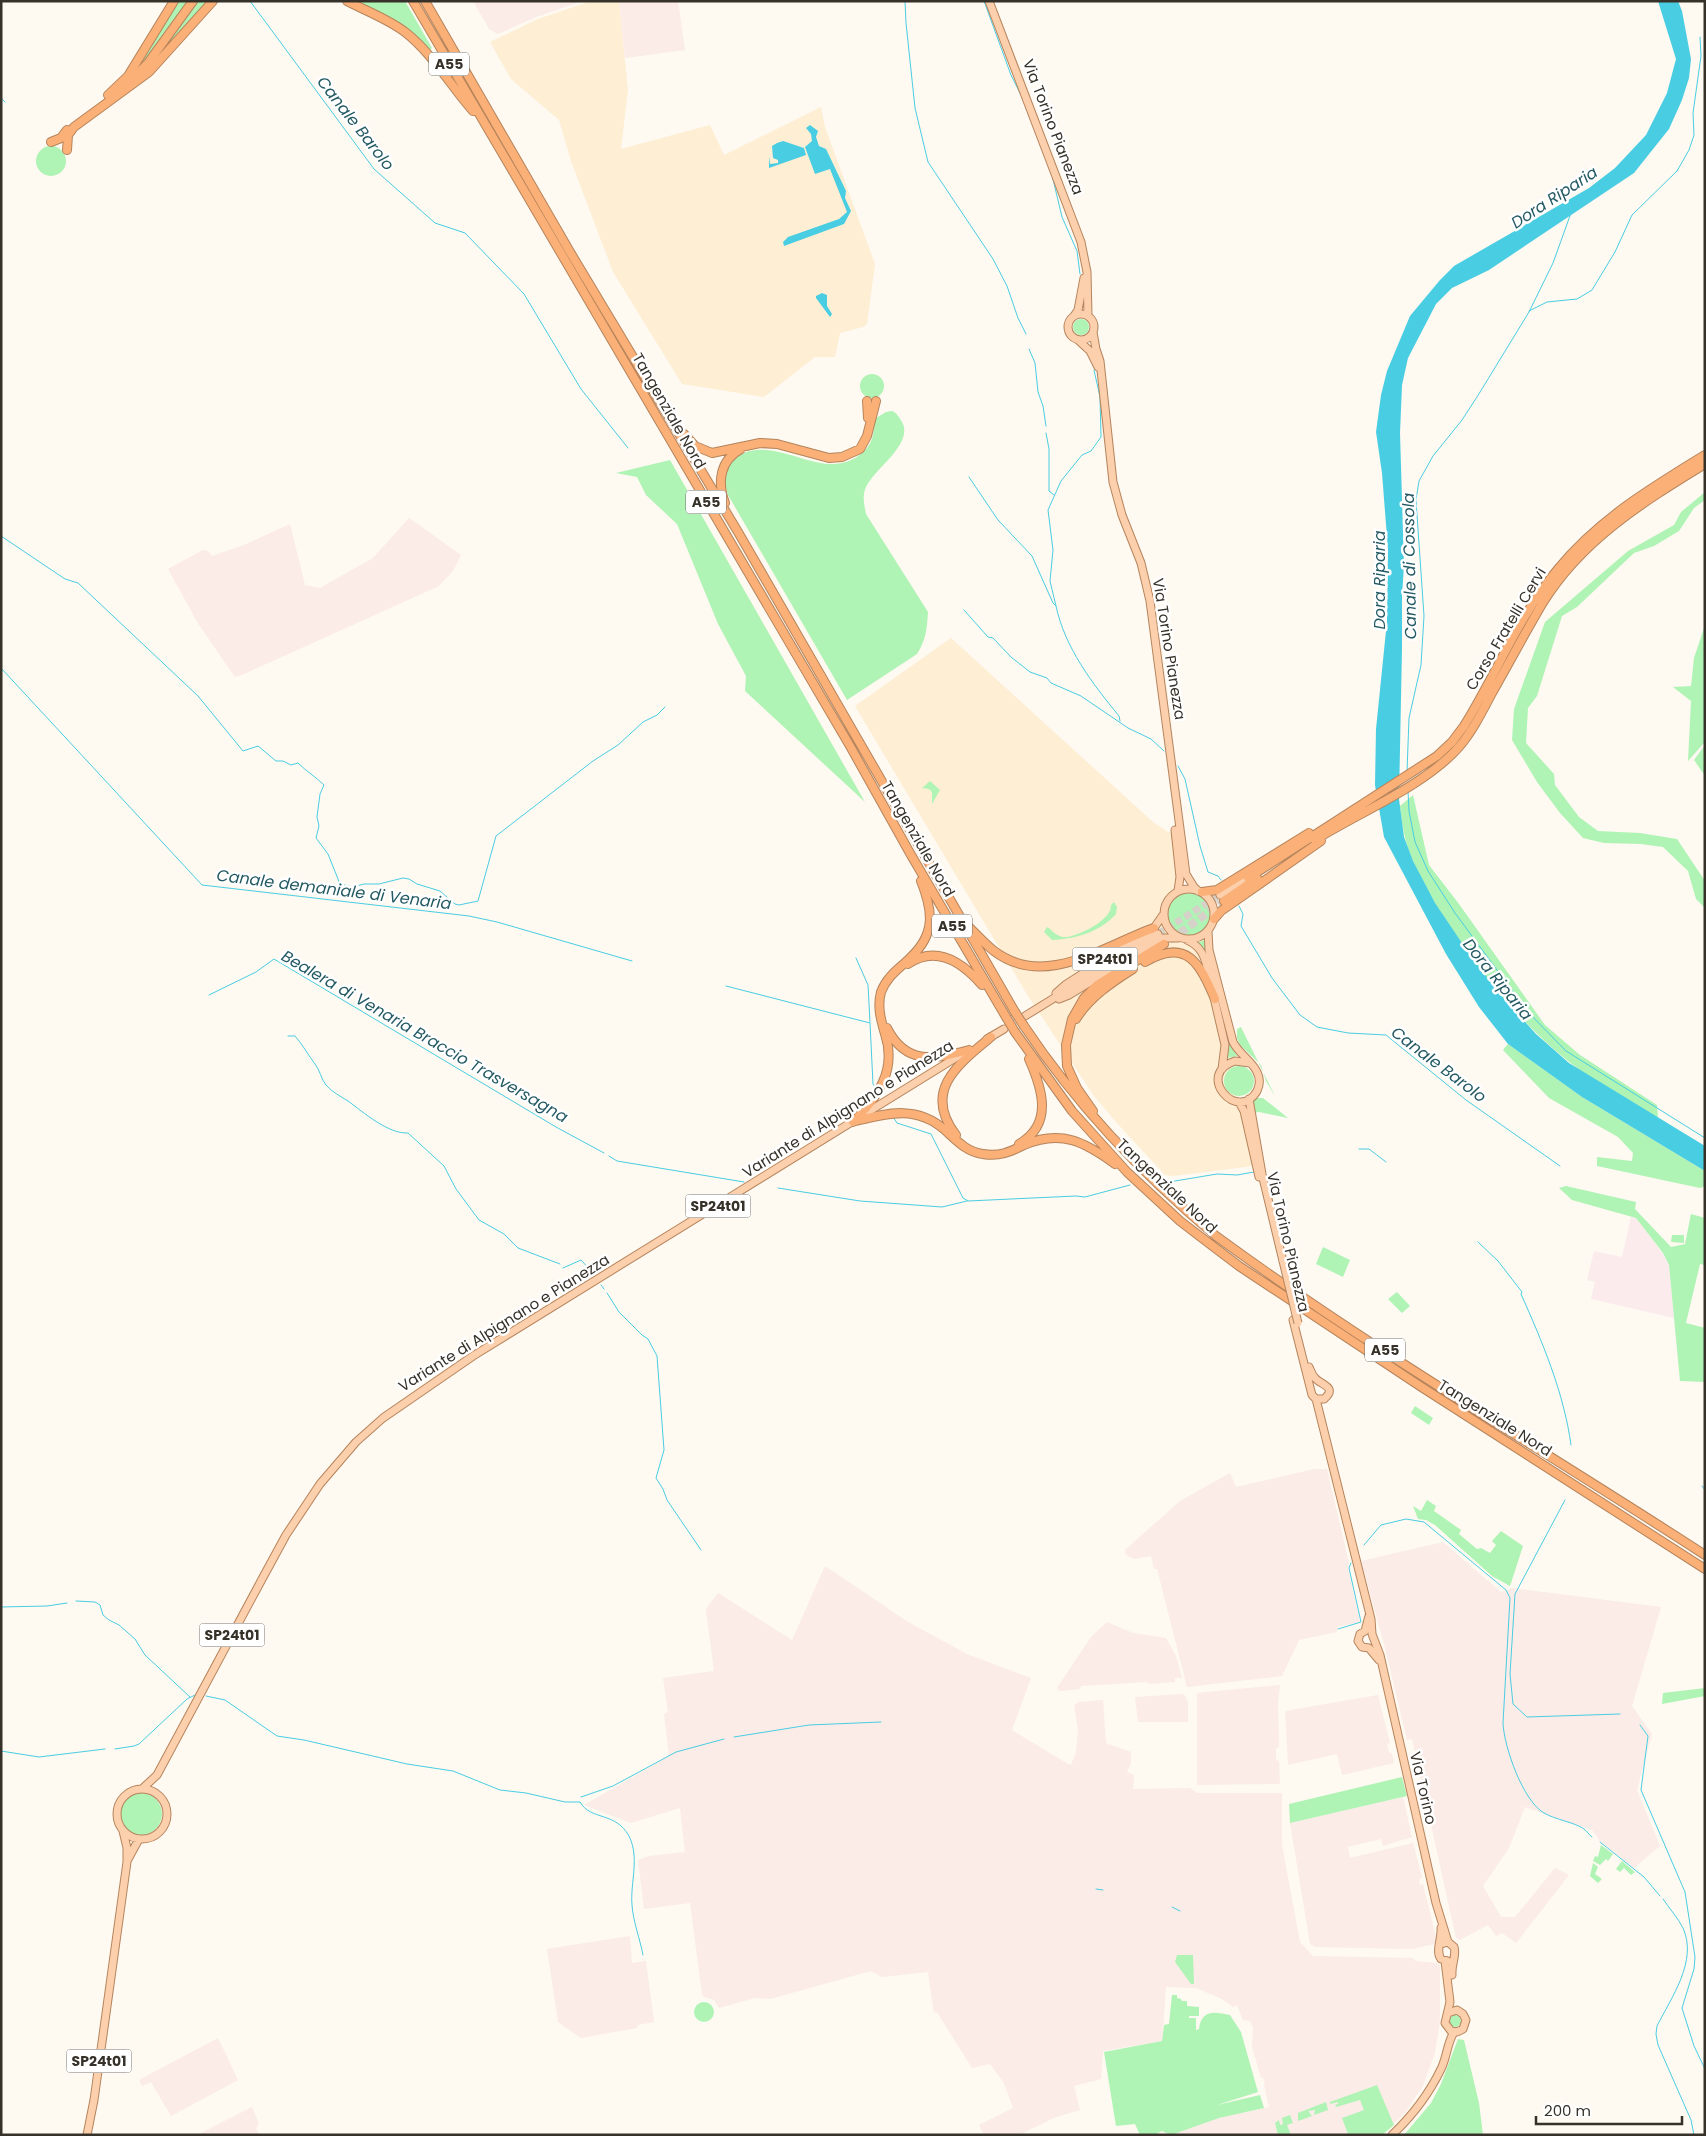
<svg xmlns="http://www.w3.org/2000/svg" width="1706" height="2136" font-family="Poppins,sans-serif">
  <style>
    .built { fill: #feeed4 }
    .industrial { fill: #fbece7 }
    .education { fill: #fcebed }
    .green { fill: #aff3b5 }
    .water { fill: #49cde2 }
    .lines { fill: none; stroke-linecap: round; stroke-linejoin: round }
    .stream { stroke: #49cde2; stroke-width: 1 }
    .major-tunnel { stroke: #d6d1c9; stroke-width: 7; stroke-dasharray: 7 3.5; stroke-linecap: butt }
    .highway-tunnel { stroke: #d6d1c9; stroke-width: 8; stroke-dasharray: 8 4; stroke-linecap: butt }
    .major-casing { stroke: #b5845c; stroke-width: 9 }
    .highway-casing { stroke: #b5845c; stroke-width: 10 }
    .major { stroke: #fcd0ad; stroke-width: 7 }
    .highway { stroke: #fab077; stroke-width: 8 }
    .major-bridge-casing { stroke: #b5845c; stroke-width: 9; stroke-linecap: butt }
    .highway-bridge-casing { stroke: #b5845c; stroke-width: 10; stroke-linecap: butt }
    .major-bridge { stroke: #fcd0ad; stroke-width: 7 }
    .highway-bridge { stroke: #fab077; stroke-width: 8 }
    .labels { text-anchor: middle; stroke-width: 5; stroke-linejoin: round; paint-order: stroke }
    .shield { fill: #fff; stroke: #72706a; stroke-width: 1 }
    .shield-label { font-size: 14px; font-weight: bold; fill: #36322a }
    .street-label { font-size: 15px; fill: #36322a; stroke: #fff }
    .water-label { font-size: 16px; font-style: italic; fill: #245a63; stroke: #fff }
  </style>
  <rect width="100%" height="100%" fill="#fef9f1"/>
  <path class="built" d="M591 1H619L628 90 621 149 710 125 724 155 821 107 825 127 875 264 867 324 863 327 840 333 835 357H815L764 397 682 384 613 272 571 161 559 120 511 79 490 42 538 19Z
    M951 638 1153 822 1168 832 1176 831 1178 892 1186 940 1198 946 1215 999 1254 1166 1173 1176 1165 1175 1116 1122 1094 1096 1028 996 855 706Z"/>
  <path class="industrial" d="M473 1H583L536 17 498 34 489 29Z
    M619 1H678L685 50 625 58Z
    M409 518 461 555 453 571 439 586 244 674 235 677 199 625 168 569 203 550 208 551 212 556 244 545 290 524 305 585 320 588 373 558Z
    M1314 1469H1327L1349 1563 1348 1568 1360 1622 1337 1627V1632L1299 1640 1282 1676 1187 1687 1157 1569H1154L1151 1556 1134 1559 1126 1555 1125 1550 1180 1501 1230 1473 1236 1487Z
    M1443 1542 1501 1592 1512 1588 1661 1607 1632 1706 1652 1734 1637 1790 1660 1846 1634 1868 1600 1841 1592 1830 1525 1807 1509 1848 1483 1886 1501 1917H1515L1555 1868 1569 1875 1516 1943 1502 1933 1496 1936 1488 1925 1460 1940 1456 1938 1412 1739 1407 1740 1384 1644 1361 1561Z
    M825 1566 908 1622 967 1654 1031 1678 1012 1730 1068 1764 1071 1765 1076 1752 1078 1731 1074 1705 1079 1702 1103 1700 1106 1743 1131 1752V1763L1127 1772 1134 1775 1133 1789 1190 1788 1197 1793H1282V1845L1300 1942 1313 1956 1412 1958 1416 1961 1437 1963 1440 1966V2020L1435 2053 1423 2086 1405 2113 1382 2135H1171L1219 2118 1269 2107 1264 2085 1265 2084 1263 2078H1261L1252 2047 1253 2027 1250 2021 1243 2020 1237 2005 1233 2007 1222 1999 1196 1988 1166 1987 1162 2041 1103 2051 1101 2079 1074 2086 1080 2110 1056 2117 1019 2135H984L979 2125 1013 2108 1004 2083 990 2064 972 2068 937 2012 934 2013 928 1972 882 1977 871 1971 770 1999 755 1998 719 2008 714 2000 704 1997 702 1994 690 1903 644 1909 638 1860 649 1856 685 1852 680 1808 631 1823 584 1805 669 1756 664 1714 668 1712 663 1678 714 1671 706 1609 718 1593 792 1640Z
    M1107 1622 1133 1633 1166 1638 1176 1656 1182 1678H1175V1682L1149 1684 1147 1682 1081 1686 1080 1689 1060 1691 1057 1688 1091 1637Z
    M1280 1685 1278 1703 1279 1747 1276 1748V1760L1279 1761 1280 1784 1197 1785V1693Z
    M1184 1694 1188 1702V1722H1138L1135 1697Z
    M1378 1695 1390 1743 1387 1744 1389 1752 1392 1754 1394 1763 1342 1775 1337 1754 1288 1765 1285 1711Z
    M1403 1797 1412 1837 1383 1846 1381 1839 1348 1847 1350 1858 1413 1843 1422 1877 1419 1880 1420 1885 1423 1884 1437 1941 1434 1944 1413 1949 1315 1947 1310 1944 1290 1823Z
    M630 1936 632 1963 646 1961 654 2022 638 2025 637 2028 581 2038 558 2022 547 1949Z
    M218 2038 238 2080 171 2116 151 2082 142 2086 139 2080Z
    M252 2107 259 2124 256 2128 259 2135H197Z"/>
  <path class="education" d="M1631 1217 1636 1218 1663 1254 1669 1265 1674 1318 1591 1299 1595 1282 1587 1280 1594 1251 1622 1257Z"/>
  <path class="green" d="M178 1H189L146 61 130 78Z
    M196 1H210L146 69Z
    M355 1H405L432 48 430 50 402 25Z
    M36 161a15 15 0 1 1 30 0a15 15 0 1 1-30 0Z
    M1073 327a8 8 0 1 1 16 0a8 8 0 1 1-16 0Z
    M860 386a12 12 0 1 1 24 0a12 12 0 1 1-24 0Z
    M892 411C897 413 899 417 902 422 914 444 875 468 866 487 862 496 864 504 866 514L928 612C927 628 926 640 917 654L847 700 728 495C724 482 723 473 731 463 757 432 802 465 833 464 845 464 856 459 864 451 875 441 873 430 876 418L886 412Z
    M670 460 865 802 745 691 746 676 718 624 677 524 646 495 637 477 616 473Z
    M1705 492V500L1694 508 1679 531 1654 546 1634 553 1577 607 1562 616 1537 696 1528 708 1526 743 1554 774 1555 785 1579 817 1598 831 1640 833 1677 839 1705 881V908L1696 899 1688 871 1663 847 1641 844 1604 843 1583 838 1560 813 1537 782 1512 740 1514 709 1545 622 1628 551 1674 525 1681 512Z
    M1705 625 1704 743 1688 761 1691 701 1673 687 1691 686 1694 658Z
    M1705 745V776L1694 760Z
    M930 781 940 790 932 804V792L929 789 922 788Z
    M1413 795 1429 865 1459 904 1545 1025 1580 1055 1657 1105 1658 1118C1628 1100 1595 1083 1568 1061 1509 1015 1444 930 1413 861 1405 844 1402 825 1400 806Z
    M1168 914a21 21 0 1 1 42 0a21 21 0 1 1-42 0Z
    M1114 902 1117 907 1116 914C1100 932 1076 939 1052 940L1044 932 1047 927C1052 930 1057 937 1064 937 1077 937 1112 920 1111 905Z
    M1204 940 1227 1037 1237 1056 1227 1058V1044L1197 943Z
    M1241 1027 1275 1096 1266 1081 1261 1065 1240 1045 1237 1038V1029Z
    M1508 1044 1582 1097 1705 1171V1186L1700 1188 1597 1166V1157L1632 1161 1633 1153 1618 1137 1549 1098 1503 1050Z
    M1224 1081a15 15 0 1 1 30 0a15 15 0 1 1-30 0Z
    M1257 1098H1263L1288 1118 1259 1112 1254 1113 1253 1102Z
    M1566 1186 1636 1202 1635 1209 1671 1247 1685 1244 1691 1214 1705 1218V1265L1700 1264 1686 1323 1705 1328V1382L1680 1381 1669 1265 1663 1253 1636 1218 1572 1200 1559 1188Z
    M1672 1235H1684V1243L1671 1242Z
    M1323 1247 1350 1260 1343 1277 1316 1264Z
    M1397 1292 1410 1306 1402 1313 1388 1299Z
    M1415 1406 1433 1418 1429 1425 1411 1413Z
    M1427 1500 1436 1506 1434 1511 1461 1530 1459 1534 1477 1549 1481 1548 1490 1553 1496 1545 1492 1541 1501 1531 1523 1546 1510 1586 1492 1576 1435 1525 1426 1520 1418 1519 1413 1506 1421 1511Z
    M1705 1688V1696L1662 1704 1663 1693Z
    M1402 1777 1407 1796 1290 1823 1289 1804Z
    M120 1814a21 21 0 1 1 42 0a21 21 0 1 1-42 0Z
    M1601 1845 1613 1854 1608 1861 1606 1859 1600 1865 1593 1861 1595 1856 1598 1857Z
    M1622 1861 1635 1872 1631 1875 1624 1868 1620 1872 1616 1869Z
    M1593 1863 1598 1867 1595 1874 1602 1879 1598 1883 1590 1876Z
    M1177 1955H1193L1194 1984H1191L1175 1962Z
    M1172 1995H1177V1998L1181 1999 1182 2001H1187V2006L1199 2007V2016H1189V2018H1196V2030L1199 2029C1201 2010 1214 2011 1230 2015L1241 2032 1258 2092 1217 2105 1260 2095 1264 2108 1219 2118 1171 2135 1162 2131 1154 2135H1140L1135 2124 1116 2126 1104 2052 1162 2041 1164 2025 1169 2024Z
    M694 2012a10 10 0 1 1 20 0a10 10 0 1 1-20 0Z
    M1449 2021a6 6 0 1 1 12 0a6 6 0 1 1-12 0Z
    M1458 2039 1464 2040 1479 2103 1483 2135H1404L1431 2103 1441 2084Z
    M1377 2085 1394 2125 1382 2135H1346L1348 2134 1342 2118 1364 2110 1360 2100 1336 2107 1335 2105 1338 2104V2102L1330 2104V2102Z
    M1326 2102 1328 2110 1314 2115 1315 2110 1308 2111 1312 2116 1298 2121V2113Z
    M1290 2115 1293 2123 1287 2125 1291 2135H1278L1275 2123 1279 2120 1280 2125 1283 2124 1282 2118Z"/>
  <path class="water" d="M1658 1H1678L1682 11 1691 59 1689 78 1682 100 1669 129 1634 173 1489 270 1452 288 1436 304 1408 358 1402 385 1400 433 1404 566 1402 595V648L1399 799 1404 837 1413 861 1435 903 1464 946 1497 991 1536 1034 1569 1063 1705 1146V1171L1582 1097 1508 1044 1479 1007 1446 954 1384 837 1375 785 1376 729 1387 621 1388 550 1382 473 1376 432 1381 395 1387 371 1410 316 1440 280 1454 266 1589 188 1615 168 1646 135 1667 93 1676 59Z
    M810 125 818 131 816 137 819 146 826 149 846 191 845 198 851 211 844 224 784 246 783 242 788 237 839 219 847 212 830 169 815 174 805 147 812 141 811 134 806 128Z
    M783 141 804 148 806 155 769 168V156L770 164 778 163V160L773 158 772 146 777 143Z
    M822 293 827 295V306L832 314 830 317 816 298V296Z"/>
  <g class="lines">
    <path class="stream" d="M250 1 374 169 435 223 465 233 524 294 581 389 628 448
      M905 1 906 23 915 108 928 162 993 259 1007 286 1018 318 1026 334
      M984 1 1011 75 1022 97
      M1 98 5 102
      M1052 175 1062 217 1077 251 1080 274
      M1529 311 1547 302 1577 299 1592 290 1615 252 1632 215 1677 171 1689 150 1694 135 1693 113 1701 56 1700 37
      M1029 349 1035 363 1038 392 1043 406 1046 426
      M1046 433 1049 449V491L1054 495
      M969 477 998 520 1032 556 1053 603 1056 606 1050 581 1053 550 1048 510 1061 481 1082 455 1091 451 1101 437 1100 397 1094 370
      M1 536 65 579 78 583 198 696 243 751 258 746 276 761H283L291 765 298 763C306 771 316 777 324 785L320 794 317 817 319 826 316 838 328 854 340 884 353 887 364 884H379L403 878 409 879 417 884 440 891 455 904 459 905 478 901 496 836 593 761 618 745 643 722 657 715 665 707
      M1056 606C1065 648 1092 683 1119 716L1120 721
      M964 610 988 637 993 638 1011 657 1030 672 1047 678 1051 683 1081 696 1128 728 1151 739 1164 751
      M1 668 202 885 469 916 497 922 632 961
      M1178 766 1185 779 1200 846 1208 872 1218 876 1221 880
      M1407 772 1409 718 1421 665 1424 616 1416 500 1419 481 1433 456 1462 420 1477 397 1529 312 1553 263 1571 213
      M1408 791 1409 811 1415 842 1428 871 1455 913 1528 1012 1566 1051 1705 1138
      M1239 906 1243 914 1241 926 1272 978 1300 1015 1317 1027 1348 1033 1386 1035 1466 1100 1560 1166
      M856 958 868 985 870 1022
      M726 986 870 1023 873 1084 875 1087
      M209 995 256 972 274 959 556 1127 604 1153
      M288 1036H295C303 1045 308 1055 315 1064 320 1070 321 1079 326 1085 332 1092 340 1096 348 1101 363 1112 388 1134 408 1133L444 1166 456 1189 479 1220 504 1234 518 1248 560 1264
      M893 1117 897 1123 931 1134 963 1198 968 1201 1076 1196 1085 1197 1130 1185
      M1359 1149H1369L1386 1162
      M609 1156 617 1161 744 1182
      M1163 1183 1217 1174 1237 1175 1254 1172
      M778 1188 860 1201 942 1207 967 1201
      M1478 1242 1498 1261 1522 1292 1521 1294C1542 1341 1564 1393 1571 1445
      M563 1268 581 1260 592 1272
      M601 1285 604 1289
      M607 1293 619 1312 642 1335 648 1339 657 1356 664 1450 656 1478 663 1489 667 1500 701 1550
      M1702 1486 1705 1490
      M1565 1500 1515 1594 1510 1674 1513 1704 1527 1717 1620 1714
      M1364 1545 1381 1525 1406 1519 1424 1522 1506 1590 1510 1598 1503 1723C1504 1747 1523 1801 1544 1813 1556 1820 1574 1822 1584 1829 1587 1831 1589 1835 1592 1837
      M76 1601 95 1602 100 1605 103 1615 109 1620 119 1625 135 1639 145 1655 190 1697
      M1 1607 47 1606 67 1603
      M1338 1629 1361 1622 1349 1568 1351 1563
      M206 1696 225 1700 277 1736 304 1740 407 1764 453 1771 500 1790 526 1793 565 1802H580C591 1821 615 1811 629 1836 640 1858 630 1883 632 1905 633 1921 640 1939 643 1955
      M1640 1725 1648 1736 1641 1790 1685 1892 1695 1957 1694 1969 1682 2008 1694 2046 1705 2069
      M734 1737 809 1725 881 1722
      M115 1749 134 1746 139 1744 187 1699 195 1695
      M1 1751 39 1757 105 1749
      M581 1797 613 1786 676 1752 724 1739
      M1600 1842 1644 1877 1660 1896
      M1096 1889 1103 1890
      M1663 1899C1669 1908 1678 1918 1683 1928 1698 1961 1671 1998 1657 2026L1656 2034 1658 2045 1691 2120 1694 2135
      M1172 1907 1180 1911"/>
    <path class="major-tunnel" d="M1158 934 1220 895"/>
    <path class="highway-tunnel" d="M1170 940 1224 901"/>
    <defs>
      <path id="major" d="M989 1 1081 242 1087 272 1088 316
        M1068 327a13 13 0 1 1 26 0a13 13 0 1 1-26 0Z
        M1074 316 1078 310 1084 278
        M1093 332 1096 349 1100 361 1113 482 1122 515 1141 563 1150 601 1186 874 1194 887 1198 891
        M1078 340 1090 351 1098 367
        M1175 830 1180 877 1178 891
        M1164 914a25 25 0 1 1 50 0a25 25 0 1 1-50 0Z
        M1220 895 1248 878
        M1208 931 1209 950 1233 1042C1239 1054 1252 1061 1257 1072 1260 1078 1260 1085 1257 1091 1238 1124 1194 1074 1235 1061L1250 1063
        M1187 940C1198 945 1203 952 1206 963L1225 1045 1222 1069
        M1056 993 1065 985 1154 928 1163 915
        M1059 999 1069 995 1162 938H1178
        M1025 1016 1158 934
        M987 1039 1004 1029
        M1249 1099 1262 1174 1283 1261
        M1239 1102 1244 1111 1259 1177
        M1293 1320 1312 1395 1316 1399 1371 1619 1372 1634 1380 1655 1436 1903 1448 1942
        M1309 1367C1311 1371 1312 1375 1315 1378 1321 1385 1338 1387 1324 1399H1316
        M1369 1616 1365 1631 1360 1634 1358 1641 1362 1647 1369 1648 1379 1660
        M143 1788 157 1775 261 1581 286 1535 320 1484 356 1442 383 1418 473 1356 965 1052
        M117 1814a25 25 0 1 1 50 0a25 25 0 1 1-50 0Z
        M127 1861 139 1839
        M1441 1928C1442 1939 1435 1951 1441 1959L1448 1961
        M1441 1944 1448 1942 1454 1947C1457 1955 1451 1964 1452 1975
        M1445 1961 1450 2002 1445 2023 1451 2031 1457 2032 1463 2029 1466 2020 1463 2014 1457 2010 1448 2013
        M87 2135 94 2100 127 1862V1848L123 1831
        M1392 2135C1412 2116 1429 2094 1441 2069 1447 2057 1447 2043 1454 2032"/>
      <path id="highway" d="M347 1C366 11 388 19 405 32 433 54 450 85 473 111
        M413 1 850 746 911 855 1006 1017
        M425 1 570 252 738 532 1015 1012
        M128 83 148 63 193 1
        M108 95 128 76 174 1
        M51 142 61 138 67 130
        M67 150 68 135 74 127 149 72 213 1
        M867 401 868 418
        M684 434 695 446 712 453 760 443 777 444 829 458 842 457 860 449 867 436 876 401
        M725 503C717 482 720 460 741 449
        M1315 840C1358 813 1424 786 1458 748 1472 732 1482 712 1492 693 1509 663 1525 633 1542 604 1581 540 1643 502 1705 464
        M1248 878 1437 756 1452 742 1464 726C1496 675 1519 615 1558 569 1598 520 1651 488 1705 455
        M1202 892 1217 890 1309 833
        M1224 901 1257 878
        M1214 919 1221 911 1321 841
        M969 927C977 935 985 944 994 951 1045 990 1105 945 1154 928
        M1145 962C1187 937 1200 964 1215 999
        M908 964C937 944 963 963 982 985
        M1076 1019C1090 997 1111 983 1133 969
        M1024 1026C1077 1105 1143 1175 1216 1236 1373 1351 1542 1449 1705 1555
        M887 1028C906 1066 935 1059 969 1050
        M1015 1032 1072 1111 1127 1172 1180 1221 1210 1244 1239 1266 1420 1386 1705 1569
        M1093 1111 1077 1088 1067 1066 1066 1045 1072 1019 1084 998 1097 985 1164 944
        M855 1121C888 1113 917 1105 945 1130 957 1141 967 1152 983 1154 999 1157 1010 1152 1024 1145 1061 1129 1085 1142 1115 1164
        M853 1122C878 1097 897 1070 885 1034 881 1020 877 1007 881 992 887 976 899 969 910 958 936 934 933 911 921 881
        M956 1135C922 1091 958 1064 991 1037
        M1019 1144C1054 1124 1042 1088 1029 1059"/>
    </defs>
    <use href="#major" class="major-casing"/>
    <use href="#highway" class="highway-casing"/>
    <use href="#major" class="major"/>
    <use href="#highway" class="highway"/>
    <defs>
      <path id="major-bridge" d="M1283 1261 1298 1323"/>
      <path id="highway-bridge" d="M1015 1012 1024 1026
        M1006 1017 1015 1032"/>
    </defs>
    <use href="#major-bridge" class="major-bridge-casing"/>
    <use href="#highway-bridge" class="highway-bridge-casing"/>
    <use href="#major-bridge" class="major-bridge"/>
    <use href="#highway-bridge" class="highway-bridge"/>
  </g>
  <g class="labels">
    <g class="shield">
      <rect x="429" y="52.5" width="40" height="23" rx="4"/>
      <rect x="686" y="490.5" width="40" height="23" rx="4"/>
      <rect x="932" y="914.5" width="40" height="23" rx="4"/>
      <rect x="1072.5" y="947.5" width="65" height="23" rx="4"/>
      <rect x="685.5" y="1194.5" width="65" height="23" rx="4"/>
      <rect x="1365" y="1338.5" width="40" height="23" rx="4"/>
      <rect x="199.5" y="1623.5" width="65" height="23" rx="4"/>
      <rect x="66.5" y="2049.5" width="65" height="23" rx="4"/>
    </g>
    <g class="shield-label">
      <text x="449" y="69">A55</text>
      <text x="706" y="507">A55</text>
      <text x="952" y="931">A55</text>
      <text x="1105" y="964">SP24t01</text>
      <text x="718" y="1211">SP24t01</text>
      <text x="1385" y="1355">A55</text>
      <text x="232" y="1640">SP24t01</text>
      <text x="99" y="2066">SP24t01</text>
    </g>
    <g class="street-label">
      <text transform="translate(1053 127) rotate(69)" y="5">Via Torino Pianezza</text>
      <text transform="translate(669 411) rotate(60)" y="5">Tangenziale Nord</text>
      <text transform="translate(1506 629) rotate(-59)" y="5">Corso Fratelli Cervi</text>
      <text transform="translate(1169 649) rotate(81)" y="5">Via Torino Pianezza</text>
      <text transform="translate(918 839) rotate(60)" y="5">Tangenziale Nord</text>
      <text transform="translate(848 1109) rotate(-32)" y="5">Variante di Alpignano e Pianezza</text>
      <text transform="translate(1167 1186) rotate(43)" y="5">Tangenziale Nord</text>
      <text transform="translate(1288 1242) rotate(77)" y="5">Via Torino Pianezza</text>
      <text transform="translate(504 1323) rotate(-32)" y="5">Variante di Alpignano e Pianezza</text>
      <text transform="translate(1495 1418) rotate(32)" y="5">Tangenziale Nord</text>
      <text transform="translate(1423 1788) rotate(77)" y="5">Via Torino</text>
    </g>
    <g class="water-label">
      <text transform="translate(356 123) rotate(52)" y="6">Canale Barolo</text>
      <text transform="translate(1554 197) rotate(-33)" y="6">Dora Riparia</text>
      <text transform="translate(1409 566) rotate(-91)" y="6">Canale di Cossola</text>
      <text transform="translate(1379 580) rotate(-90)" y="6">Dora Riparia</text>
      <text transform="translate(334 889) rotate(7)" y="6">Canale demaniale di Venaria</text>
      <text transform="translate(1498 979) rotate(51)" y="6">Dora Riparia</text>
      <text transform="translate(425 1036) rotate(30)" y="6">Bealera di Venaria Braccio Trasversagna</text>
      <text transform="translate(1439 1064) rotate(37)" y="6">Canale Barolo</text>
    </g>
  </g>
  <rect width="1706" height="2136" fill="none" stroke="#36322a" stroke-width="5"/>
  <path d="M1536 2116v8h146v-8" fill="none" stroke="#36322a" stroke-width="2.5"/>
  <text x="1544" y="2116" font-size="15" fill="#36322a" stroke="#ffffff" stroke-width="4" paint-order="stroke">200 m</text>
</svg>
